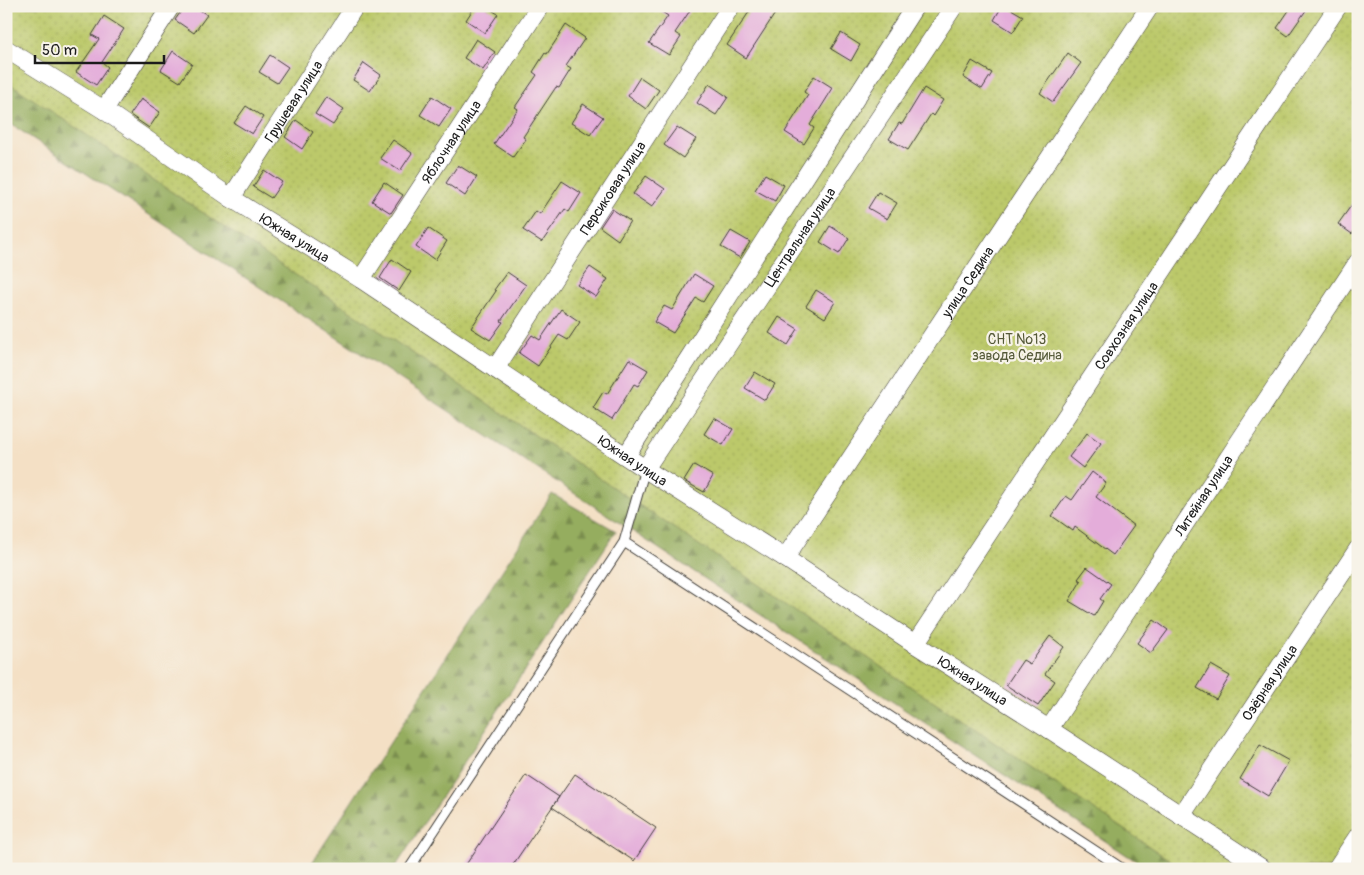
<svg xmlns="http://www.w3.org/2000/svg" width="1364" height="875" font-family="Pangolin,sans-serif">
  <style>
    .forest { fill: url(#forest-firs); stroke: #58643e }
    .garden { fill: url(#garden-dots); stroke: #6c7244 }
    .building { fill: #e4adda }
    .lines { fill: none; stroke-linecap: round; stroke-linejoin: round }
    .lane-casing { stroke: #3c3935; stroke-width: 11 }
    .street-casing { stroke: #3c3935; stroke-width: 19 }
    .lane { stroke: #fff; stroke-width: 9 }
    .street { stroke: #fff; stroke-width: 18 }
    .labels { text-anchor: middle; stroke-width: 4.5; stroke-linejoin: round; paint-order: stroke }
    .street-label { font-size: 14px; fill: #1c1c1c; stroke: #f7f3e8 }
    .park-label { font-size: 14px; fill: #545938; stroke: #f7f3e8 }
  </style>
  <defs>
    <pattern id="forest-firs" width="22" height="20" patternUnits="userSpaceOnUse" patternTransform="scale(1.25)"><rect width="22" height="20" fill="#95ad5f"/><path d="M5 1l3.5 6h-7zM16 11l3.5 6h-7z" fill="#798c4e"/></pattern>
    <pattern id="garden-dots" width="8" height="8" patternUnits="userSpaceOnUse" patternTransform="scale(1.25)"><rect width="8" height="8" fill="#bcc96b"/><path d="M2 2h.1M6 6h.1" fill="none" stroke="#a1ac5c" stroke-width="1.8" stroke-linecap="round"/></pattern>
  </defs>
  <rect width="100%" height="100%" fill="#f7f3e8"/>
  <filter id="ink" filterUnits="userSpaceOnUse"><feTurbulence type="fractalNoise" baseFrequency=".02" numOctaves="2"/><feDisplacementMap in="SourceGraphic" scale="10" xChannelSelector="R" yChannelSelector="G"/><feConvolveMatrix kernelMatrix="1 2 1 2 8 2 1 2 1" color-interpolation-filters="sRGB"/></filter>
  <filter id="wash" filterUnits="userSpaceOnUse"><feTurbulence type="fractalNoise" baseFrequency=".0096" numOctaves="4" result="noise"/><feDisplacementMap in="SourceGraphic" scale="20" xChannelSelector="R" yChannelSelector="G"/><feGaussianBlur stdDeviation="1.12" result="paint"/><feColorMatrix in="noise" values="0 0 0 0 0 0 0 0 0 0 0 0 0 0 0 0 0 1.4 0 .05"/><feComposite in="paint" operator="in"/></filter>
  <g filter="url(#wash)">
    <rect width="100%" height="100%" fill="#f4e0c5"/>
    <path class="forest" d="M6 69 1241 869H1148L6 121Z
      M552 494 616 531 394 869H308Z"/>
    <path class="garden" d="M6 6H1358V869H1183L6 81Z"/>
    <g id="blocks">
      <path class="building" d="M185 6H194L207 15 194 33 175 20Z
        M475 6H485L498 14 485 33 466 20Z
        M653 6H693L675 33 681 37 669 55 649 43 668 16Z
        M753 6H780L746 58 727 45Z
        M1002 6H1006L1023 16 1013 32 994 20Z
        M1292 6H1309L1288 36 1277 28Z
        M104 16 124 29 102 62 108 67 96 85 76 72 99 39 92 35Z
        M566 25 585 38 566 66 571 69 559 88 556 87 523 137 526 139 513 157 494 144 518 109 515 107 537 75 533 72 545 53 547 54Z
        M841 33 860 45 851 61 831 49Z
        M476 39 495 52 483 70 464 58Z
        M173 51 192 64 180 82 161 70Z
        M1068 53 1081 63 1053 102 1040 93Z
        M270 55 288 67 277 83 259 72Z
        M972 61 992 73 982 89 963 77Z
        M364 63 381 75 370 91 353 80Z
        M814 76 833 88 810 125 814 128 804 144 785 132 808 95 804 92Z
        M640 77 659 90 646 109 628 96Z
        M709 84 728 97 716 115 697 103Z
        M924 88 943 100 933 116 931 114 908 150 889 139 899 123 902 124Z
        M432 96 451 109 439 127 420 115Z
        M326 97 344 109 333 125 315 114Z
        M141 99 160 112 149 128 130 115Z
        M583 104 603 117 590 135 571 123Z
        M246 106 263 117 252 134 234 123Z
        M296 120 313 132 302 149 285 137Z
        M677 127 696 139 683 158 664 145Z
        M393 140 412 153 400 171 380 158Z
        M458 165 477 177 465 196 446 183Z
        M264 170 282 182 271 198 253 187Z
        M765 174 784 185 775 201 755 190Z
        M646 176 665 189 652 207 633 194Z
        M562 181 581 193 569 212 565 209 542 242 523 230 536 211 540 214Z
        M384 182 403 195 391 213 372 201Z
        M878 192 897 203 887 219 868 208Z
        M1358 196V227L1352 234 1338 224Z
        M612 209 630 221 618 240 600 227Z
        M830 226 849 238 839 254 820 242Z
        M428 228 447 241 435 260 416 247Z
        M731 231 750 242 740 258 721 247Z
        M392 259 411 272 399 291 380 278Z
        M590 267 608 279 596 297 577 285Z
        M507 272 526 285 501 321 503 322 490 340 471 328 496 291 494 290Z
        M694 274 713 286 703 302 696 298 673 333 654 322 664 306 672 310Z
        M816 290 835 302 825 318 806 306Z
        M561 309 580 322 568 340 559 335 538 366 519 353 532 335 540 340Z
        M779 317 798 329 788 345 769 333Z
        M629 359 648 370 638 386 634 384 612 420 593 408 603 392 607 394Z
        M755 372 775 384 765 400 745 388Z
        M714 418 733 429 723 445 704 434Z
        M1087 433 1101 443 1083 468 1069 457Z
        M694 465 713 476 704 492 684 481Z
        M1092 472 1106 483 1096 497 1134 526 1113 555 1075 527 1073 531 1052 516 1066 496 1072 500Z
        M1087 567 1111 584 1100 599 1103 601 1094 616 1069 601 1081 581 1078 579Z
        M1154 620 1168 630 1151 653 1137 643Z
        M1050 636 1064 647 1045 674 1055 681 1038 706 1006 685 1023 660 1030 664Z
        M1211 665 1230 676 1216 699 1197 688Z
        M1260 745 1289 761 1268 796 1240 779Z
        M575 774 656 828 634 861 552 807Z
        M526 775 559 797 510 869H463Z"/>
    </g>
  </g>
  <g filter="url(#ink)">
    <use href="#blocks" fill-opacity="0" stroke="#3c3935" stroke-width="1"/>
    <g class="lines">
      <defs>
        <path id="lane" d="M624 542 645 469
          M409 869 624 542 1123 869"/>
        <g id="street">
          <path id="s1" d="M6 49 104 110 231 198 361 279 645 469 785 558 915 644 1049 729 1263 869"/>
          <path d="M104 110 171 6"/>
          <path id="s2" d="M231 198 355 6"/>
          <path id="s3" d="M361 279 540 6"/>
          <path id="s4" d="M495 369 731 6"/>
          <path d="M626 456 915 6"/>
          <path id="s5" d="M645 469 954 6"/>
          <path id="s6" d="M785 558 1150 6"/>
          <path id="s7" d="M915 644 1338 6"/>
          <path id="s8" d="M1049 729 1358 262"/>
          <path id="s9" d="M1181 816 1358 549"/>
          <path d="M1336 869 1358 836"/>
        </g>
      </defs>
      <use href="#lane" class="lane-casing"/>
      <use href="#street" class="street-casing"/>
      <use href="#lane" class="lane"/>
      <use href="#street" class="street"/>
    </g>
  </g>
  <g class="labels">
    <g class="street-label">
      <text dy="5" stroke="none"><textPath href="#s2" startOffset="115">Грушевая улица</textPath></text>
      <text dy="5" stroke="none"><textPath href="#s3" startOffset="164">Яблочная улица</textPath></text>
      <text dy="5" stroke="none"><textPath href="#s4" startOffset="216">Персиковая улица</textPath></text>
      <text dy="5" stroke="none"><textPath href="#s5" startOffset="279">Центральная улица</textPath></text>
      <text dy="5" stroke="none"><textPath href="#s1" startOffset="345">Южная улица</textPath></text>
      <text dy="5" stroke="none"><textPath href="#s6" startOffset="331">улица Седина</textPath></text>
      <text dy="5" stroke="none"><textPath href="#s7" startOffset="382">Совхозная улица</textPath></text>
      <text dy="5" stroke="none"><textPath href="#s1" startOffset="750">Южная улица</textPath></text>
      <text dy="5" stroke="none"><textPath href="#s8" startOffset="280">Литейная улица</textPath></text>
      <text dy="5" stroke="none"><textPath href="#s1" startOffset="1155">Южная улица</textPath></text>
      <text dy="5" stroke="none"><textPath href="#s9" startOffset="160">Озёрная улица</textPath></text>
    </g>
    <g class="park-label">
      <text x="1017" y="344">СНТ №13<tspan x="1017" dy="16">завода Седина</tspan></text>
    </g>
  </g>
  <rect width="1364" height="875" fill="none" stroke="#f7f3e8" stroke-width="25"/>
  <path d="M35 55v8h129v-8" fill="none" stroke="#1c1c1c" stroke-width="2.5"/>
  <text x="42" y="55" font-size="15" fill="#1c1c1c" stroke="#f7f3e8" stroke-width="4" paint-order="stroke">50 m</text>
</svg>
